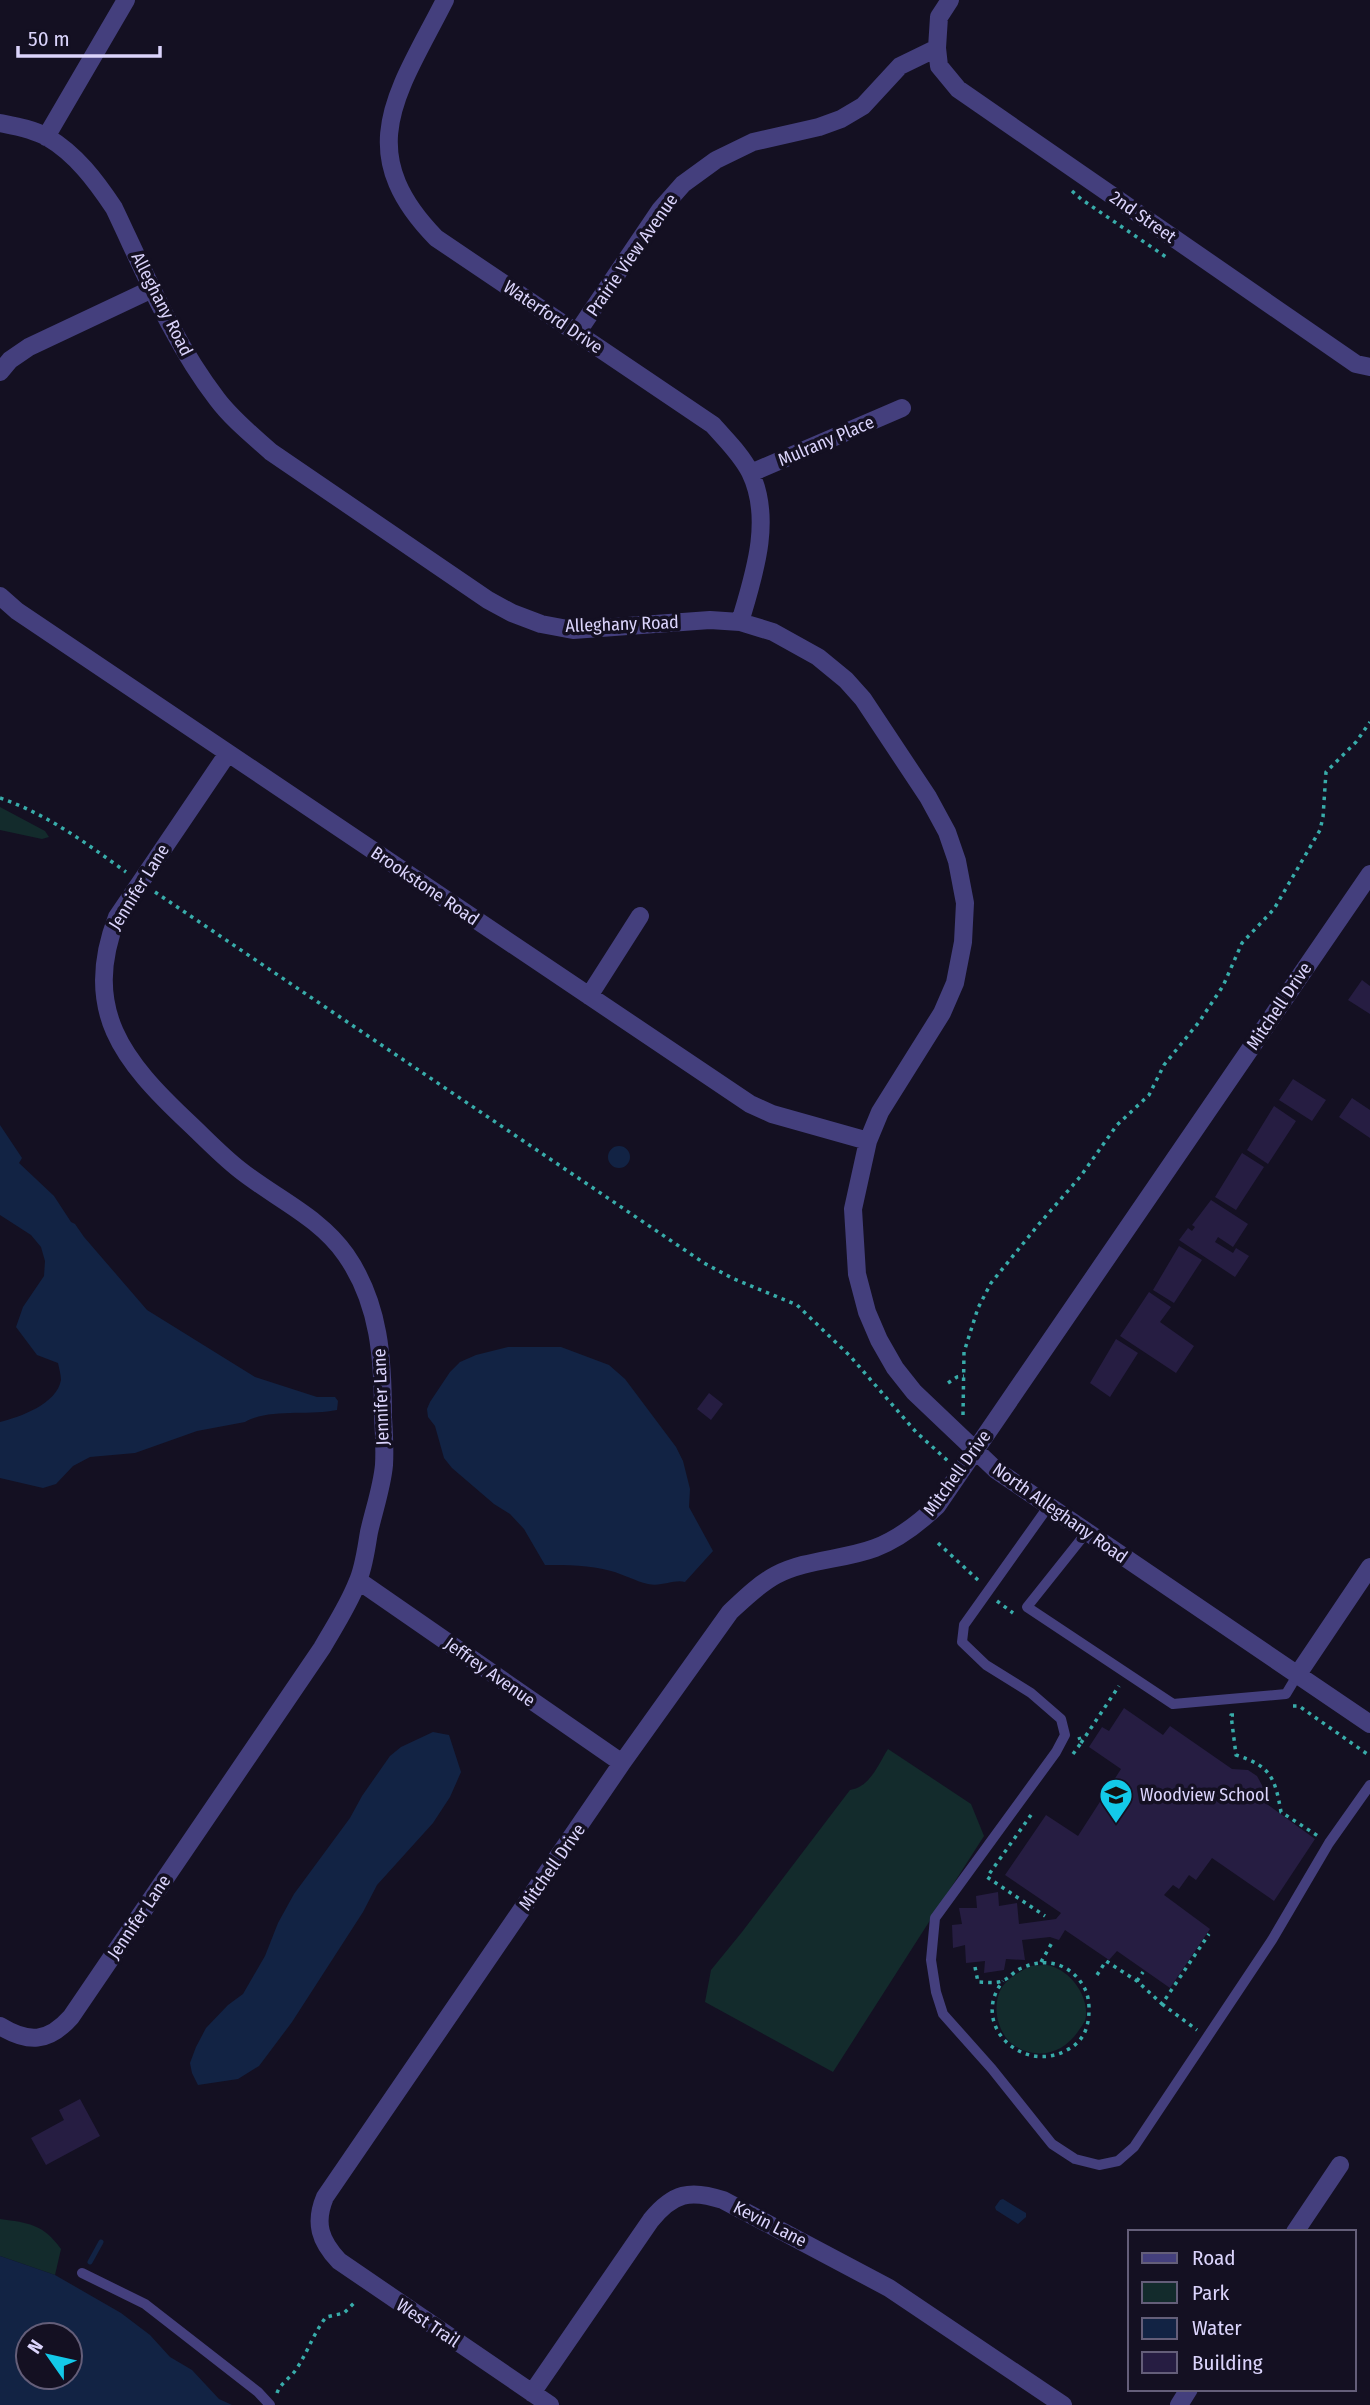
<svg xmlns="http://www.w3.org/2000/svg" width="1370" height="2405" font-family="'Fira Sans Condensed',sans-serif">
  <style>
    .green { fill: #132b2c }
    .water { fill: #122344; fill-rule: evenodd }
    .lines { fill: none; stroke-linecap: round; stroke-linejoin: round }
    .stream { stroke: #122344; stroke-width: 5 }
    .building { fill: #261d42 }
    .path { stroke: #38acaa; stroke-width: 3.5; stroke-dasharray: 3.5 5; stroke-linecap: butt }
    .lane { stroke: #443f7d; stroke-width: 10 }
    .street { stroke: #443f7d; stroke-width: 18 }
    .labels { text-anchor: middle; stroke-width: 7; stroke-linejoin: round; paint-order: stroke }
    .street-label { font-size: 18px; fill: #dbd4fc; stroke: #141022 }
    .poi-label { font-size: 18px; fill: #dbd4fc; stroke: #141022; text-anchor: start }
  </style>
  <rect width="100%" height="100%" fill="#141022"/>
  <path class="green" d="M0 807 45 831 49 837 42 839 0 830Z
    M888 1749 971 1804 984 1836 833 2072 705 2002 711 1970 742 1932 850 1790C870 1787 878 1765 888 1749Z
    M1030 1966C1036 1966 1046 1964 1051 1966 1072 1972 1091 1999 1085 2021 1085 2021 1080 2029 1079 2030 1064 2054 1035 2062 1011 2043 997 2031 992 2005 1001 1989 1007 1978 1020 1972 1030 1966Z
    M0 2219C29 2223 43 2224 61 2249L55 2275 0 2256Z"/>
  <path class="water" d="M0 1125 22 1158 19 1163 54 1196 71 1222 75 1224 84 1237 147 1310 255 1377 317 1397H335L338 1401 337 1410C309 1416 269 1408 245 1422L197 1431 135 1453 90 1457 73 1466 56 1484 43 1488 0 1478V1422C20 1417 57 1404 61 1380 61 1375 59 1368 58 1363L37 1355 16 1327 23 1307 44 1276 45 1261 41 1247 31 1235 0 1215Z
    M608 1157a11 11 0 1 1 22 0a11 11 0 1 1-22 0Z
    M508 1347H561L609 1365 625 1379 676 1447 683 1461 690 1489 689 1507 713 1551 685 1582C674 1579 662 1587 648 1584 635 1581 623 1574 611 1571 589 1565 568 1565 545 1565L524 1529 510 1514 494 1504 452 1468 444 1458 435 1426 428 1417 427 1409 430 1402 450 1372 460 1362 476 1355Z
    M433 1732 449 1735 461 1772 450 1797 433 1823 377 1885 363 1912 292 2022 259 2066 238 2079 198 2085 192 2073 190 2063 196 2047 206 2028 228 2005 243 1994 265 1956 278 1923 294 1894 350 1818 362 1796 390 1756 401 1747Z
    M1003 2199 1026 2213V2217L1018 2224 996 2210 995 2207 1000 2200Z
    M0 2256 55 2275 121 2313 150 2335 170 2357 192 2370 219 2399 232 2405H0ZM28 2335H70V2377H28Z"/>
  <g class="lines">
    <path class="stream" d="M90 2262 101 2242"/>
  </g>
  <path class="building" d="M1362 980 1370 986V1014L1348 1000Z
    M1293 1079 1326 1100 1312 1121 1279 1100Z
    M1352 1098 1370 1110V1138L1339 1117Z
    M1274 1106 1296 1121 1268 1164 1247 1150Z
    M1242 1153 1264 1167 1236 1210 1215 1197Z
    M1211 1200 1248 1224 1233 1247 1218 1237 1215 1242 1233 1253 1236 1248 1249 1256 1235 1277 1179 1240 1188 1228 1192 1231 1195 1227 1192 1225Z
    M1179 1246 1202 1260 1174 1303 1153 1290Z
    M1149 1292 1171 1307 1160 1322 1194 1346 1176 1373 1120 1336Z
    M1116 1339 1138 1353 1110 1397 1090 1383Z
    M709 1393 723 1404 711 1420 697 1409Z
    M1124 1708 1163 1735 1170 1726 1232 1769 1248 1770 1257 1776 1263 1787 1264 1802 1315 1839 1274 1901 1212 1858 1196 1880 1189 1875 1179 1889 1173 1885 1164 1895 1210 1929 1170 1988 1117 1951 1109 1960 1065 1930 1059 1940 1050 1937 1022 1940 1025 1960 1006 1959 1004 1970 984 1973 985 1961 966 1963 965 1945 953 1948 952 1925 962 1924 959 1908H977L976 1896 998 1892 999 1906 1017 1903 1019 1924 1056 1919 1061 1913 1005 1875 1046 1815 1078 1836 1121 1769 1089 1747 1102 1727 1109 1731Z
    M80 2099 100 2136 46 2165 31 2138 64 2120 59 2110Z"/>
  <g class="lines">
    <path class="path" d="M1072 191 1081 199 1169 259
      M0 798C47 814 86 843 126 872
      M155 892 704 1263 732 1278 797 1305 850 1356 916 1432 948 1461
      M948 1383 957 1377 964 1376
      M963 1415 964 1352 978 1308 991 1283 1039 1224 1080 1177 1117 1125 1149 1095 1164 1065 1199 1022 1223 986 1242 943 1274 909 1320 830 1323 817 1326 772 1356 742 1370 722
      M938 1543 978 1580
      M997 1601 1013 1613
      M1293 1706H1299L1370 1756
      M1234 1715H1231L1236 1755C1271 1766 1275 1778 1281 1812L1318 1836
      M1081 1743 1119 1686
      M1073 1754 1081 1743 1079 1737
      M1031 1815 987 1877 1045 1916
      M1041 1962 1053 1941
      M975 1967 978 1982C985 1982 998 1984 1004 1980 1011 1977 1015 1970 1022 1968 1047 1956 1073 1965 1085 1989 1090 1999 1090 2015 1087 2026 1084 2037 1077 2045 1067 2050 1022 2075 969 2024 1003 1981
      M1097 1975 1106 1961 1137 1981 1162 2004 1209 1934
      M1137 1981 1143 1972
      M1162 2004 1197 2030
      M277 2393C280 2384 289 2379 295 2371 307 2354 313 2334 326 2317L344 2313 354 2303"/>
    <path class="lane" d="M1048 1507 964 1625 962 1642 986 1665 1031 1693 1061 1719 1065 1735 1056 1752 935 1918 931 1960 936 1992 943 2014 992 2069 1052 2144 1075 2159 1099 2165 1118 2161 1134 2147 1272 1940 1329 1843 1370 1785
      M1086 1533 1027 1607 1173 1704 1286 1694 1298 1674
      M82 2273 145 2304 258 2392 270 2405"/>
    <path class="street" d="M445 0C399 91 350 150 436 238L713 425C726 440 741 454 750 472 773 519 754 575 740 622
      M937 48 939 66 958 89 1356 364 1370 367
      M0 123C15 126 33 129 47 137 76 154 96 181 114 208 145 273 173 342 217 399 232 419 252 435 271 452L488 600 512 613 541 624 573 630 710 620 740 622 773 632 818 657 846 680 863 699 928 797 947 832 957 861 965 903 963 942 955 983 942 1013 880 1112 868 1141 853 1209 857 1274 867 1312 879 1340 895 1368 914 1392 996 1470 1370 1724
      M46 137 126 0
      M577 333 660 210 683 184 716 160 753 142 819 127 841 119 863 106 900 66 937 48 939 17 950 0
      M0 372 10 360 29 347 152 289
      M751 473 902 408
      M0 596 17 611 750 1104 772 1114 868 1141
      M589 996 640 916
      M359 1581 622 1763
      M1298 1674 1370 1567
      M0 2026C28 2043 48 2043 71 2017L322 1648C334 1627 348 1606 357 1583 364 1568 366 1549 369 1532 374 1510 382 1487 384 1465 385 1449 384 1433 383 1417 383 1360 380 1304 346 1255 320 1217 275 1198 240 1170 222 1156 206 1139 189 1123 123 1061 81 1010 117 917L228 753
      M1295 2232 1340 2165
      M532 2393 651 2220C673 2193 690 2189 723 2200L889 2288 1063 2405
      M550 2405 339 2261C320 2241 314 2223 325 2197L622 1763 730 1612C744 1599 759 1584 776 1575 807 1559 843 1560 875 1548 899 1539 919 1523 937 1506L1370 874
      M1179 2405 1189 2389"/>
  </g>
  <defs>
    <symbol id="school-pin" viewBox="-11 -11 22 30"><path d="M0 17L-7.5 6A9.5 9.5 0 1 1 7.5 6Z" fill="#13c9e9" stroke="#141022"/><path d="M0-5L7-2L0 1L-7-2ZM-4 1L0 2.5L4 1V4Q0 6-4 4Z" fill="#111"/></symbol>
  </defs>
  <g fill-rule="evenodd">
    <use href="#school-pin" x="1097" y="1776" width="38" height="52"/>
  </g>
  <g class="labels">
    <g class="street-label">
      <text transform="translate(1143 217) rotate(35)" y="6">2nd Street</text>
      <text transform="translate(632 255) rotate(-55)" y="6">Prairie View Avenue</text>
      <text transform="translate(162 304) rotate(63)" y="6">Alleghany Road</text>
      <text transform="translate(553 317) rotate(34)" y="6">Waterford Drive</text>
      <text transform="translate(826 441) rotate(-23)" y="6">Mulrany Place</text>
      <text transform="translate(622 624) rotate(-2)" y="6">Alleghany Road</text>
      <text transform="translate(425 886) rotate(34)" y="6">Brookstone Road</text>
      <text transform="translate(139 887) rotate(-58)" y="6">Jennifer Lane</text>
      <text transform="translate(1279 1006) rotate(-56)" y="6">Mitchell Drive</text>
      <text transform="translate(381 1397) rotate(-92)" y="6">Jennifer Lane</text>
      <text transform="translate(957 1473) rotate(-54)" y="6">Mitchell Drive</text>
      <text transform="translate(1060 1513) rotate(35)" y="6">North Alleghany Road</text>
      <text transform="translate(490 1672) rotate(35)" y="6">Jeffrey Avenue</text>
      <text transform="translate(552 1867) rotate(-55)" y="6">Mitchell Drive</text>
      <text transform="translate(139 1917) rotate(-56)" y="6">Jennifer Lane</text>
      <text transform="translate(770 2224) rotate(27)" y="6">Kevin Lane</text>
      <text transform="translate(428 2323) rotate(34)" y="6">West Trail</text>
    </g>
    <g class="poi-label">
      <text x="1140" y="1801">Woodview School</text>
    </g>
  </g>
  <rect x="1128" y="2230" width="228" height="161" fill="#141022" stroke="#645e79" stroke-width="2"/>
  <rect x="1142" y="2253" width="35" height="10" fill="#443f7d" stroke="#645e79" stroke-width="2"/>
  <text x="1192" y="2265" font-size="21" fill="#dbd4fc">Road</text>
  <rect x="1142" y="2282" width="35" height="21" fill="#132b2c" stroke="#645e79" stroke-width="2"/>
  <text x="1192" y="2300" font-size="21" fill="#dbd4fc">Park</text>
  <rect x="1142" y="2318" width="35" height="21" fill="#122344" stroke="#645e79" stroke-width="2"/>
  <text x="1192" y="2335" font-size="21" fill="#dbd4fc">Water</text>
  <rect x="1142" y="2352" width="35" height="21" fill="#261d42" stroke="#645e79" stroke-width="2"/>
  <text x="1192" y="2370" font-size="21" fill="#dbd4fc">Building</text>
  <g transform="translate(49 2356) rotate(304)"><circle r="33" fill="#141022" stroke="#645e79" stroke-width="2"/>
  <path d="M0-5L12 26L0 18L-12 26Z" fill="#13c9e9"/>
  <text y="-10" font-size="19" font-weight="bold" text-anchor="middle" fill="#dbd4fc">N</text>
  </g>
  <path d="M18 46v10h142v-10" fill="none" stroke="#dbd4fc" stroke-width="3.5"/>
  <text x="28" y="46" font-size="21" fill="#dbd4fc" stroke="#141022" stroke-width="5" paint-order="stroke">50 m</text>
</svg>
